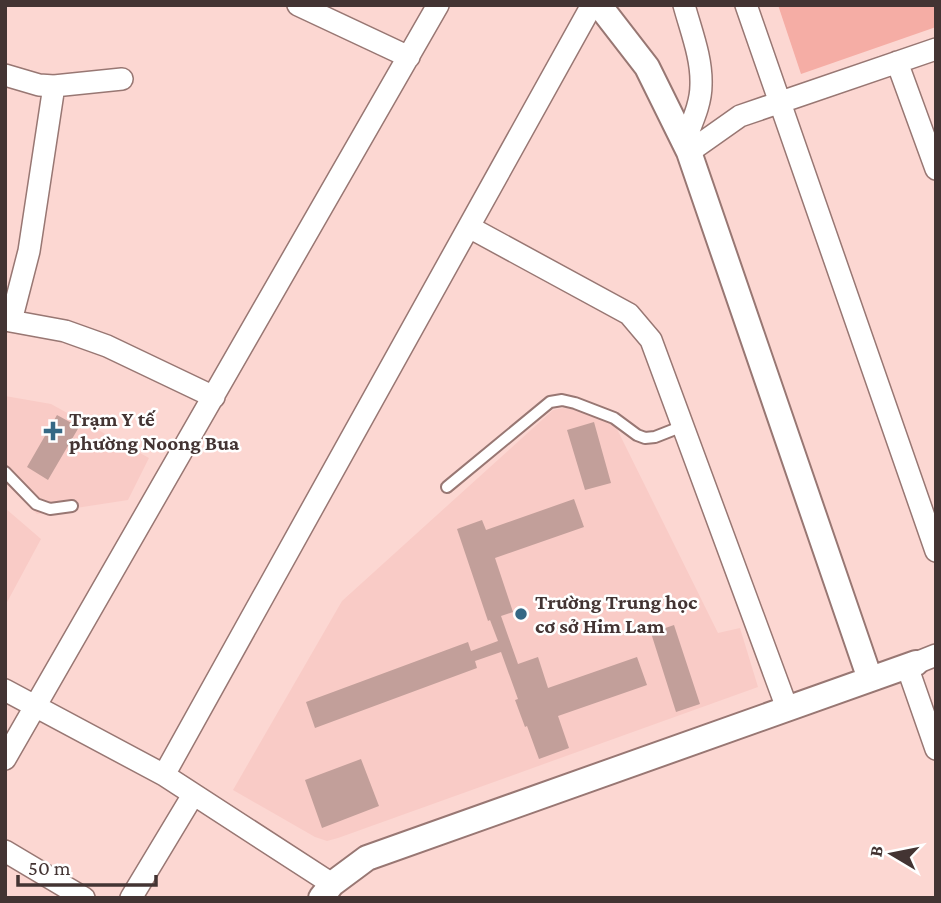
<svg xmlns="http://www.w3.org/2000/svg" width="941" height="903" font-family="'Crimson Pro',serif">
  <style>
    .built { fill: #f9cbc6 }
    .green { fill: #f5ada5 }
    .building { fill: #c29f9a }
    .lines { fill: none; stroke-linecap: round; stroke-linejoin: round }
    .service-casing { stroke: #987773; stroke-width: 14 }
    .minor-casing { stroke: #987773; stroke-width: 24 }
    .tertiary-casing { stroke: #987773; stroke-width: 28 }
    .service { stroke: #fff; stroke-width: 10 }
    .minor { stroke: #fff; stroke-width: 21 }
    .tertiary { stroke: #fff; stroke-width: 24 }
    .poi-dot { fill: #356885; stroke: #fff; stroke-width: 2.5 }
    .labels { text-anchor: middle; stroke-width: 5; stroke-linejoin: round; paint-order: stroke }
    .poi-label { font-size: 21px; font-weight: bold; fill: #433433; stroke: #fff; text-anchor: start }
  </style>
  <rect width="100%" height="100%" fill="#fcd7d2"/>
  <path class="built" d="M5 396 51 404 149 458 128 500 37 514 5 483Z
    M563 408 577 410 615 425 718 633 740 628 758 687 338 838 327 841 315 837 233 790 342 601 553 410Z
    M5 508 41 539 5 606Z"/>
  <path class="green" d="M778 5H936V27L801 74Z"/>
  <path class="building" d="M57 415 79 427 48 480 27 467Z
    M594 422 611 483 585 490 567 430Z
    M574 499 584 527 495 558 513 612 501 616 518 664 538 657 548 688 637 657 647 685 558 716 569 748 539 759 527 726 525 727 515 700 518 699 501 652 475 661 477 668 315 728 306 702 468 642 471 651 498 641 490 620 488 621 457 529 482 520 486 530Z
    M674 625 700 704 676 712 651 633Z
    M361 759 379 806 322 828 305 780Z"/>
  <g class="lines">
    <defs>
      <path id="service" d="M5 472 36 504 50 509 72 506
        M447 487 550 402 562 400 575 403 614 418 637 435 645 438 655 437 683 426"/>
      <path id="minor" d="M298 5 409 57
        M684 5C691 31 702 58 701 85 701 105 691 124 684 143
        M746 5 936 551
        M897 62 936 169
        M5 75 39 85 54 86 122 79
        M689 152 740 116 936 49
        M469 227 629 314 651 340 787 708
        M5 320 65 331 107 346 214 397
        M11 321 29 251 54 86
        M916 663 936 655
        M907 666 936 749
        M5 690 164 775 332 884
        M5 759 438 5
        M164 775 592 5
        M5 851 84 898
        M131 898 193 795"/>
      <path id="tertiary" d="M599 5 647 67 689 152 870 679
        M321 898 332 884 367 858 916 663"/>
    </defs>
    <use href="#service" class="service-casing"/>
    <use href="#minor" class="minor-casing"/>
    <use href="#tertiary" class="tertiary-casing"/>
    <use href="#service" class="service"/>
    <use href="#minor" class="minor"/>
    <use href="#tertiary" class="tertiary"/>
  </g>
  <g class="poi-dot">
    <path d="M49.5 420.5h7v7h7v7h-7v7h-7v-7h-7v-7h7z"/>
    <circle cx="521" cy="614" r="7"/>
  </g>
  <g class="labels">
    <g class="poi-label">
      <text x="69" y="426">Trạm Y tế<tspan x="69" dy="24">phường Noong Bua</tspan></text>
      <text x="535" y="609">Trường Trung học<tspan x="535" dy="24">cơ sở Him Lam</tspan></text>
    </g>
  </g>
  <rect width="941" height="903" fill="none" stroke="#433433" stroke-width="14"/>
  <g transform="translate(892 854) rotate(280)" stroke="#ffffff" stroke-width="5" paint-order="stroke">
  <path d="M0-5L12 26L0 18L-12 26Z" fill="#433433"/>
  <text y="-10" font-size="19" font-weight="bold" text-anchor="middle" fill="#433433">B</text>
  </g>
  <path d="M18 875v10h138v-10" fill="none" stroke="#433433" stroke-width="3.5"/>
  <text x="28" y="875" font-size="21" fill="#433433" stroke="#ffffff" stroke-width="5" paint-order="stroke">50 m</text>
</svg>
